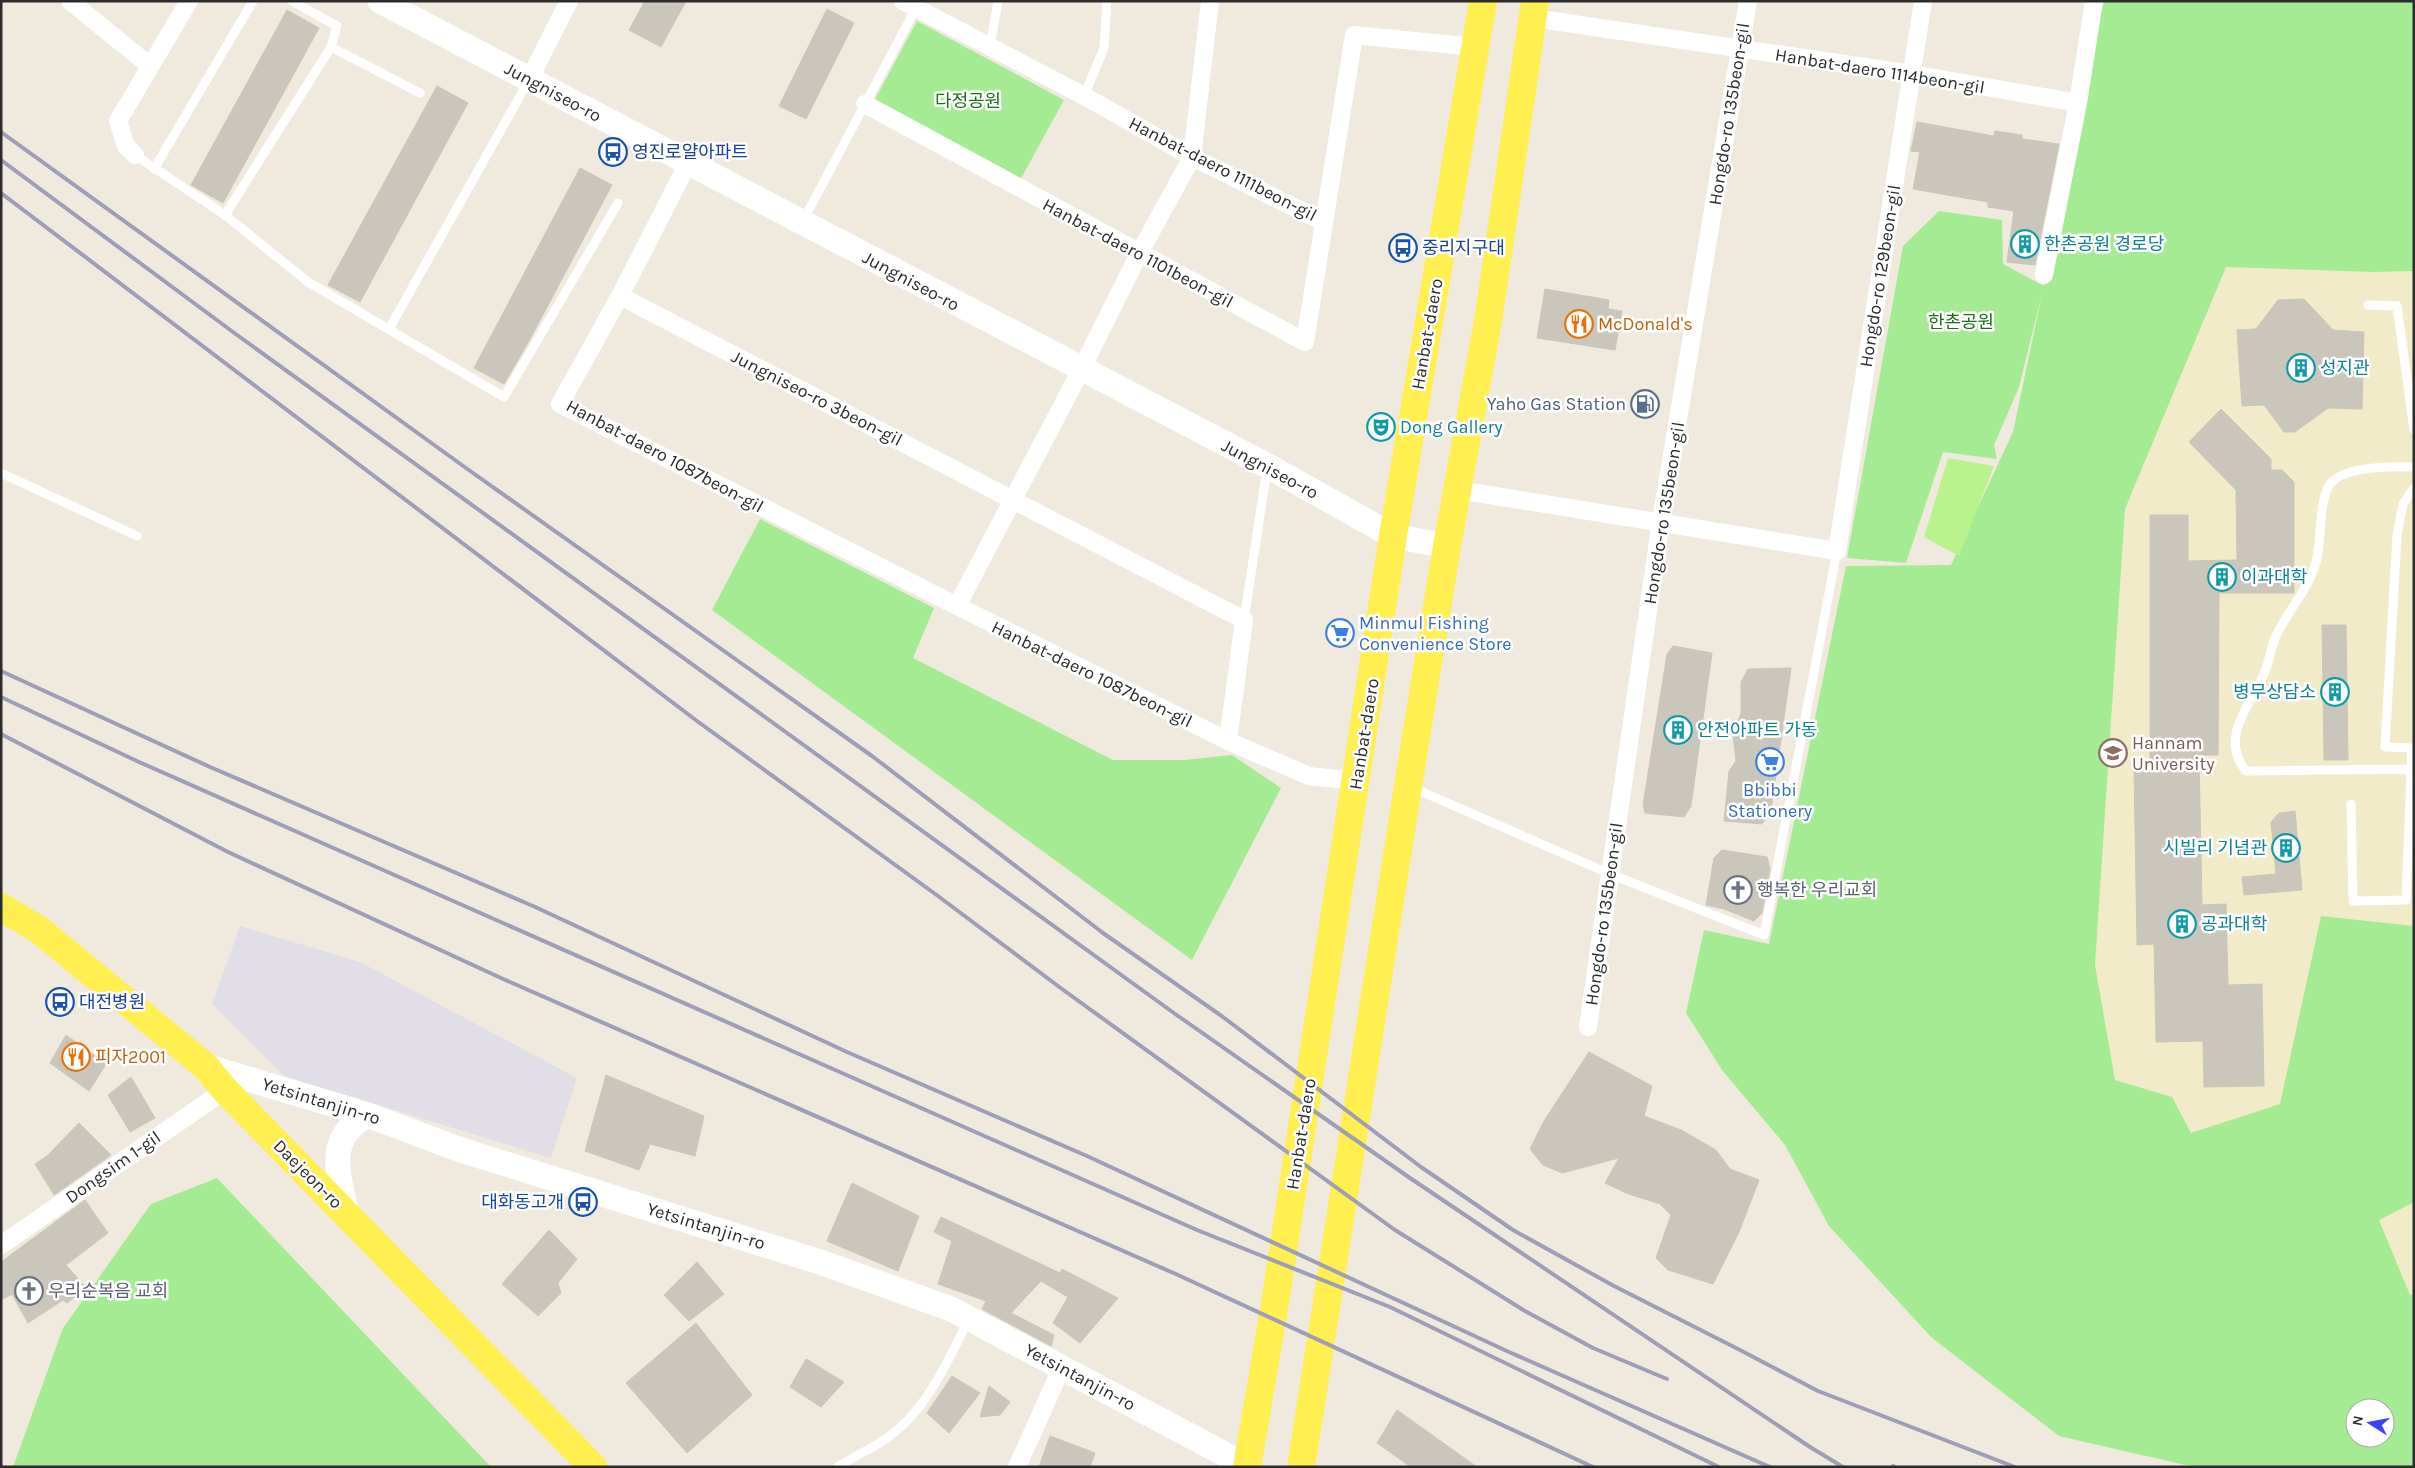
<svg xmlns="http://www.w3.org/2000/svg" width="2415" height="1468" font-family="Karla,'Noto Sans KR',sans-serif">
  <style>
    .industrial { fill: #e2dee7 }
    .education { fill: #f2ebca; fill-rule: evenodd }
    .green { fill: #a5eb93; fill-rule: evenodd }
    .pitch { fill: #baf38e }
    .building { fill: #cac6bc; stroke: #cbc6b6 }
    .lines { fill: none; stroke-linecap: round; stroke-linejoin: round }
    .lane { stroke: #fff; stroke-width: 9 }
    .street { stroke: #fff; stroke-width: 18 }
    .secondary { stroke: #fff; stroke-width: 25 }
    .primary { stroke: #ffef51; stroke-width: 28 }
    .rail { stroke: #9e9eb8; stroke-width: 4 }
    .labels { text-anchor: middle; stroke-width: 5; stroke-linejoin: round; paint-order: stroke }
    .street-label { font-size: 18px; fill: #2c2c2c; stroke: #fff }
    .park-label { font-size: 18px; fill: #197213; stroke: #fff }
    .transit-label { font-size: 18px; fill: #164399; stroke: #fff; text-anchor: start }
    .culture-label { font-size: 18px; fill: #0d838f; stroke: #fff; text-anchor: start }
    .food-label { font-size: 18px; fill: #c56008; stroke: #fff; text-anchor: start }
    .service-label { font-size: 18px; fill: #4e5e75; stroke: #fff; text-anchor: end }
    .shop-label { font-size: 18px; fill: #366cbe; stroke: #fff; text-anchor: start }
    .education-label { font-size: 18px; fill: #785e54; stroke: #fff; text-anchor: start }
    .worship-label { font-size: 18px; fill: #5b616d; stroke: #fff; text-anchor: start }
  </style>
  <rect width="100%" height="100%" fill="#efeadd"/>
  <path class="industrial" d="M240 926 360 962 577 1078 551 1158 284 1076 212 1004Z"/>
  <path class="education" d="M2103 1H2414V1467H2238L1772 948 2014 433ZM2355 1408H2385V1438H2355Z"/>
  <path class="green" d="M2104 1H2414V271L2372 272 2226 267 2125 509 2095 965 2115 1080 2172 1097 2191 1133 2280 1104 2321 916 2414 926V1202L2379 1220 2410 1295 2414 1294V1467H2194L2059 1436 1931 1337 1829 1226 1785 1145 1722 1070 1686 1013 1704 930 1769 944 1846 566 1951 565 2013 432 2042 294 2019 387 1994 445 1997 459 1943 452 1906 563 1847 558 1903 246 1939 211 2002 220 2003 264 2044 286ZM2355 1408H2385V1438H2355Z
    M917 21 1064 100 1019 182 873 103Z
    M760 519 934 608 913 658 1113 760H1184L1232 755 1281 788 1192 960 712 610Z
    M217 1178 491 1467H13L63 1328 151 1204Z"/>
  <path class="pitch" d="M1948 458 1994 466 1959 556 1924 537Z"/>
  <path class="building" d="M645 1H686L661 47 629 30Z
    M827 9 854 23 806 119 779 106Z
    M287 10 319 28 223 203 191 185Z
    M437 86 468 103 360 302 328 285Z
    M1917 122 1994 136 1995 131 2022 135V139L2059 144 2035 265 2007 262 2014 211 1988 207V202L1913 189 1920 152 1911 151Z
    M580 168 612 185 529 341 504 384 474 368Z
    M1545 289 1609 300 1608 309 1622 311 1615 350 1537 338Z
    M2304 299 2333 330 2364 332 2362 409 2328 408 2295 432H2284L2264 405 2242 406 2237 330 2256 329 2278 300Z
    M2221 409 2271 459V470H2282L2294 482V593H2219L2218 755H2199L2202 905 2226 904 2228 985 2262 984 2264 1086 2204 1087 2203 1041 2156 1042 2154 944 2137 945 2134 769H2150V515H2188V561L2237 560 2236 490 2189 442Z
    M2322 625H2346L2348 760H2324Z
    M1673 646 1712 653 1691 806 1684 817 1645 813 1643 805 1667 654Z
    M1791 668 1771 811 1762 824 1724 821 1729 771 1736 761 1733 735 1741 713V682L1748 669Z
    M2295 811 2302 890 2244 895 2242 877 2276 874 2271 822 2279 813Z
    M1722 850 1767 857 1770 869 1762 913 1754 921 1724 909 1706 905 1714 858Z
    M66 1035 106 1064 89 1091 50 1063Z
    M1589 1052 1652 1086 1644 1116 1681 1130 1716 1150 1730 1169 1759 1180 1739 1232 1713 1284 1668 1270 1656 1258 1671 1215 1660 1204 1626 1193 1605 1183 1619 1158 1562 1173 1543 1165 1530 1149 1544 1121Z
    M606 1075 704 1116 695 1156 650 1144 639 1170 585 1151Z
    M131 1077 155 1118 130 1132 108 1095Z
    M79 1123 111 1155 54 1195 35 1164 47 1156Z
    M852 1183 919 1216 898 1271 827 1241Z
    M85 1200 108 1233 66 1265 86 1288 67 1303 63 1300 28 1323 12 1294 1 1300V1262Z
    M941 1217 1060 1273 1062 1269 1118 1298 1080 1343 1053 1323 1068 1297 1041 1281 1011 1313 1054 1335 1051 1346 982 1309 986 1301 938 1284 952 1241 934 1232Z
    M549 1230 577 1259 558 1283 561 1293 538 1316 502 1284Z
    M697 1262 724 1294 689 1321 664 1295Z
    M696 1323 752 1395 687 1453 626 1383Z
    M806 1359 844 1382 821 1407 790 1387Z
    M952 1376 980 1393 949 1433 927 1413Z
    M989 1386 1010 1402 1000 1415 980 1417Z
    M1397 1410 1477 1467H1411L1377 1443Z
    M1050 1436 1095 1453 1090 1467H1039Z"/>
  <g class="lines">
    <path class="lane" d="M331 47 420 93
      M990 47 998 1
      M1084 96 1104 48 1107 1
      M135 155 225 215 308 282 504 397 618 203
      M154 169 253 1
      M225 215 331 47 337 26 292 1
      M803 221 916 8
      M2368 305 2397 306 2414 430
      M389 329 529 80
      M1 473 137 536
      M1244 620 1267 469
      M2411 769 2246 771C2218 737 2252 703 2265 672 2270 659 2271 644 2278 632 2290 608 2309 588 2316 562 2322 542 2318 502 2330 484 2344 466 2393 466 2414 467
      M1411 787 1610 874 1764 935 1837 551
      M2351 804 2353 901 2406 900 2412 748 2385 747 2397 535 2403 504 2414 488
      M837 1467C852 1458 869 1450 884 1440 925 1413 947 1363 968 1321"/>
    <path class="street" d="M70 1 150 66
      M903 1 1084 96 1192 157 1322 221
      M1533 18 1912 74 2078 103
      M529 80 569 1
      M865 104 1305 342 1354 35 1475 47
      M135 155 126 146 118 121 189 1
      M688 163 620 296 560 404 957 606 1228 741 1309 776 1357 781
      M2044 275 2078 103 2094 1
      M620 296 1244 620 1228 741
      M1458 490 1837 551 1923 1
      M957 606 1081 370 1139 254 1192 157 1210 1
      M1588 1027 1661 521 1748 1
      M1 1245 225 1090
      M1017 1467 1062 1367"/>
    <path class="secondary" d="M380 1 1268 466 1393 536 1447 546
      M205 1066 368 1115 458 1149 823 1263 951 1309 1249 1467
      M346 1213C339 1174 324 1137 368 1115"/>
    <path class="primary" d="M1 907 38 929 205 1066 225 1090 593 1467
      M1247 1467 1274 1309 1393 536 1483 1
      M1301 1467 1408 786 1447 546 1489 315 1535 1"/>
    <path class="rail" d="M1 132 466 468 872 756 1103 933 1223 1017 1421 1167 1513 1230 1614 1286 1740 1350 1818 1391 2015 1467
      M1 160 233 332 1178 1016 1410 1178 1810 1447 1843 1467
      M1 193 697 721 938 896 1062 989 1395 1230 1525 1311 1593 1348 1667 1379
      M1 671 210 767 533 906 847 1052 1087 1156 1509 1352 1770 1467
      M1 697 139 762 1197 1230 1390 1307 1719 1467
      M1 734 228 852 501 978 1178 1275 1593 1467
      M1893 1466 1895 1467"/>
  </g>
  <defs>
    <symbol id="bus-ring" viewBox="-11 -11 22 22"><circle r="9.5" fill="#fff" stroke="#1a4fb4" stroke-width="1.5"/><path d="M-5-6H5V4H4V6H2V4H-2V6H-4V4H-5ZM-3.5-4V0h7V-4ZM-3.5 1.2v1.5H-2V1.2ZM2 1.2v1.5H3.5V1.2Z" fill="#1a4fb4"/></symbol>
    <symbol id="building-ring" viewBox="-11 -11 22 22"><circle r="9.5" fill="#fff" stroke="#0f9aa8" stroke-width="1.5"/><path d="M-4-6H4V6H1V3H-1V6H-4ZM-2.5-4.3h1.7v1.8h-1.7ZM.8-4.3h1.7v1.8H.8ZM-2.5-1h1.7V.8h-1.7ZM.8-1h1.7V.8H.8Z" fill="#0f9aa8"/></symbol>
    <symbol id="restaurant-ring" viewBox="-11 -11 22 22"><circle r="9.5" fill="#fff" stroke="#e8710a" stroke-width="1.5"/><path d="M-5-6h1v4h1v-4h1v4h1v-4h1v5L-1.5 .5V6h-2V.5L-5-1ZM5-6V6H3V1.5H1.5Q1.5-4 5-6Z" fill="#e8710a"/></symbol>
    <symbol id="fuel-ring" viewBox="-11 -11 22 22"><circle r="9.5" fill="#fff" stroke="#5c6f8a" stroke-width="1.5"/><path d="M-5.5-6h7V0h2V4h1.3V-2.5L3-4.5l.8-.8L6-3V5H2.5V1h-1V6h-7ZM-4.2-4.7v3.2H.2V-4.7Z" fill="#5c6f8a"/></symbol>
    <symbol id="theatre-ring" viewBox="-11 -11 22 22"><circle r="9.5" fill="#fff" stroke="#0f9aa8" stroke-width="1.5"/><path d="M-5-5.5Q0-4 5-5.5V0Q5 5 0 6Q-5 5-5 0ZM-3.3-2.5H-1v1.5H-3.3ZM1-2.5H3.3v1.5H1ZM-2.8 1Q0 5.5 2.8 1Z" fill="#0f9aa8"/></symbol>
    <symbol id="supermarket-ring" viewBox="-11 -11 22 22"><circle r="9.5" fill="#fff" stroke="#3f7fe0" stroke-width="1.5"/><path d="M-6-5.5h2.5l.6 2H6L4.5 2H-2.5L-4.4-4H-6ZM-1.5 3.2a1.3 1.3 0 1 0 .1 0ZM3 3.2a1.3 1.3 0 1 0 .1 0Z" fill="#3f7fe0"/></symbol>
    <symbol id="university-ring" viewBox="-11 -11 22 22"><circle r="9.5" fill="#fff" stroke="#8d6e63" stroke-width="1.5"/><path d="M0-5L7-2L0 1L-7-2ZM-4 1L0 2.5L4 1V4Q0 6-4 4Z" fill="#8d6e63"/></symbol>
    <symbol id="church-ring" viewBox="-11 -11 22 22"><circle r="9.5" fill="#fff" stroke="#6b7280" stroke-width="1.5"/><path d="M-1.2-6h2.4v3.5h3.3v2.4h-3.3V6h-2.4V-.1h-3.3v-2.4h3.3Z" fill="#6b7280"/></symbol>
  </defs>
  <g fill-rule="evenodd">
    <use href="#bus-ring" x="597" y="136" width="32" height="32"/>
    <use href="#building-ring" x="2009" y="228" width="32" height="32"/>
    <use href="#bus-ring" x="1387" y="232" width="32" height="32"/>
    <use href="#restaurant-ring" x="1563" y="308" width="32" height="32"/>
    <use href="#building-ring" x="2285" y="352" width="32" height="32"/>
    <use href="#fuel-ring" x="1629" y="388" width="32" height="32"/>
    <use href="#theatre-ring" x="1365" y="411" width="32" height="32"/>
    <use href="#building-ring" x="2206" y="561" width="32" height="32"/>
    <use href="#supermarket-ring" x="1324" y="617" width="32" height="32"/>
    <use href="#building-ring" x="2319" y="676" width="32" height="32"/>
    <use href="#building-ring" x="1662" y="714" width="32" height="32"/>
    <use href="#university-ring" x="2097" y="737" width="32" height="32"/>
    <use href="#supermarket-ring" x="1754" y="746" width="32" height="32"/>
    <use href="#building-ring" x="2270" y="832" width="32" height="32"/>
    <use href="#church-ring" x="1722" y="874" width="32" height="32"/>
    <use href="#building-ring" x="2166" y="908" width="32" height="32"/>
    <use href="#bus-ring" x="44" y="986" width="32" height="32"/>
    <use href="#restaurant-ring" x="60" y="1041" width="32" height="32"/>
    <use href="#bus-ring" x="567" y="1186" width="32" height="32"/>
    <use href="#church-ring" x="13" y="1275" width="32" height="32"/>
  </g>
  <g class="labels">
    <g class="street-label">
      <text transform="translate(1880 71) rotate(9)" y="6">Hanbat-daero 1114beon-gil</text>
      <text transform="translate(553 92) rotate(28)" y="6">Jungniseo-ro</text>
      <text transform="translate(1729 114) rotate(-81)" y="6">Hongdo-ro 135beon-gil</text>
      <text transform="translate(1223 169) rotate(27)" y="6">Hanbat-daero 1111beon-gil</text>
      <text transform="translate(1138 253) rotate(28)" y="6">Hanbat-daero 1101beon-gil</text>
      <text transform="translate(1880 276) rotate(-81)" y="6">Hongdo-ro 129beon-gil</text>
      <text transform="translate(911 281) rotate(28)" y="6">Jungniseo-ro</text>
      <text transform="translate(1427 334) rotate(-80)" y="6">Hanbat-daero</text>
      <text transform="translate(817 398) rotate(27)" y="6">Jungniseo-ro 3beon-gil</text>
      <text transform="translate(665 456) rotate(28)" y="6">Hanbat-daero 1087beon-gil</text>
      <text transform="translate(1270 469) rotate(28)" y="6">Jungniseo-ro</text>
      <text transform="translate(1664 513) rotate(-81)" y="6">Hongdo-ro 135beon-gil</text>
      <text transform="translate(1092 674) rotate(26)" y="6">Hanbat-daero 1087beon-gil</text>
      <text transform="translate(1364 734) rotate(-81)" y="6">Hanbat-daero</text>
      <text transform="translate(1604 914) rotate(-82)" y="6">Hongdo-ro 135beon-gil</text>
      <text transform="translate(321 1101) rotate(17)" y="6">Yetsintanjin-ro</text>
      <text transform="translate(1301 1134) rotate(-81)" y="6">Hanbat-daero</text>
      <text transform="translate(113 1167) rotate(-35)" y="6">Dongsim 1-gil</text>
      <text transform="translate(308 1174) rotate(45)" y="6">Daejeon-ro</text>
      <text transform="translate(706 1226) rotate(17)" y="6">Yetsintanjin-ro</text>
      <text transform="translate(1080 1377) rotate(28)" y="6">Yetsintanjin-ro</text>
    </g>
    <g class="park-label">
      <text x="968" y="107">다정공원</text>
      <text x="1961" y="328">한촌공원</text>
    </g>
    <g class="transit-label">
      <text x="632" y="158">영진로얄아파트</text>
      <text x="1422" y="254">중리지구대</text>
      <text x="79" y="1008">대전병원</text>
      <text x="564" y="1208" text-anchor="end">대화동고개</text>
    </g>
    <g class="culture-label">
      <text x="2044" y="250">한촌공원 경로당</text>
      <text x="2320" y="374">성지관</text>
      <text x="1400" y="433">Dong Gallery</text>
      <text x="2241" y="583">이과대학</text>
      <text x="2316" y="698" text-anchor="end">병무상담소</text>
      <text x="1697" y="736">안전아파트 가동</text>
      <text x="2267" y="854" text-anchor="end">시빌리 기념관</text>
      <text x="2201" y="930">공과대학</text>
    </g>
    <g class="food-label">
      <text x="1598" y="330">McDonald's</text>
      <text x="95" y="1063">피자2001</text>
    </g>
    <g class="service-label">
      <text x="1626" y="410">Yaho Gas Station</text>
    </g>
    <g class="shop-label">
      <text x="1359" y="629">Minmul Fishing<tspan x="1359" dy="21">Convenience Store</tspan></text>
      <text x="1770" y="796" text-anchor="middle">Bbibbi<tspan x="1770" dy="21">Stationery</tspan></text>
    </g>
    <g class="education-label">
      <text x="2132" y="749">Hannam<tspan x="2132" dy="21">University</tspan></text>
    </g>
    <g class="worship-label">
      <text x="1757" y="896">행복한 우리교회</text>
      <text x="48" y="1297">우리순복음 교회</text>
    </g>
  </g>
  <rect width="2415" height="1468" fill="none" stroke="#2c2c2c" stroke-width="5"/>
  <g transform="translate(2370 1423) rotate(281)"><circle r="24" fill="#ffffff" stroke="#ababab"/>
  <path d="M0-4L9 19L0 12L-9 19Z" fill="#3942ff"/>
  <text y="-8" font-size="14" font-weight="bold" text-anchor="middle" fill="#2c2c2c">N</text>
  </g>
</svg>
